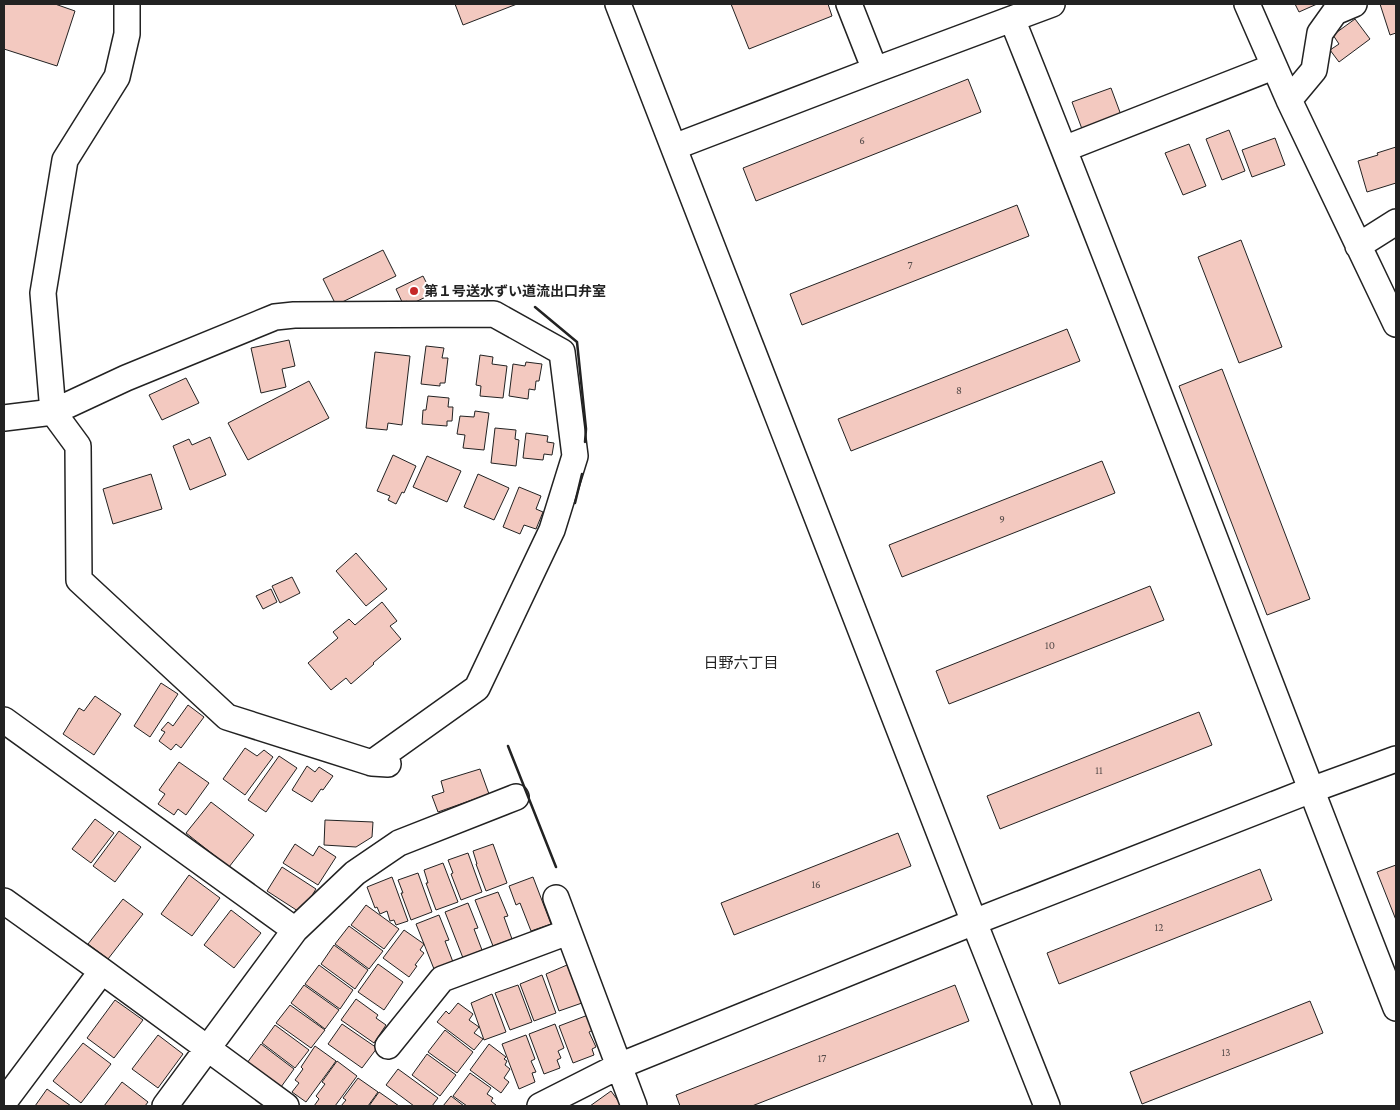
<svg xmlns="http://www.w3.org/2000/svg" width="1400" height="1110" font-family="'Crimson Pro','Noto Sans JP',serif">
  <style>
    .building { fill: #f3c9c0; stroke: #222 }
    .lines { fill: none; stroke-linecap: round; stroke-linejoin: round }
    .minor-casing { stroke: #222; stroke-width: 28 }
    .minor { stroke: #fff; stroke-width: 25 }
    .wall { stroke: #222; stroke-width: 2.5 }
    .poi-dot { fill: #c62828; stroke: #fff; stroke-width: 2 }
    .labels { text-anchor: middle; stroke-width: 4; stroke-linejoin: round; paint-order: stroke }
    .number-label { font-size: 11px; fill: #564c4a }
    .poi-label { font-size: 14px; font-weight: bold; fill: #222; stroke: #fff; text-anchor: start }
    .neighbourhood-label { font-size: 15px; fill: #222; stroke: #fff }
  </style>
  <rect width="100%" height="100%" fill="#fff"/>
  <path class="building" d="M4 4H55L75 11 57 66 4 49Z
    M455 4H517L463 25Z
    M731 4H828L832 16 749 49Z
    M1295 4H1317L1299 12Z
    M1380 4H1396V33L1390 35Z
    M1355 19 1370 39 1339 62 1330 50 1339 44 1333 35Z
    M968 79 981 112 756 201 743 168Z
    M1111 88 1121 115 1082 129 1072 102Z
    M1229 130 1245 171 1222 180 1206 139Z
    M1275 138 1285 165 1252 177 1242 150Z
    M1189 144 1206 186 1183 195 1165 153Z
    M1396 147V183L1367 192 1358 161 1378 155 1377 153Z
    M1017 205 1029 236 802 325 790 294Z
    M1241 240 1282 347 1239 363 1198 257Z
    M383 250 396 276 336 305 323 279Z
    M423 276 432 294 409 305 407 301 403 304 396 289Z
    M1067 329 1080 361 851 451 838 419Z
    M289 340 295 366 282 369 286 387 261 393 251 348Z
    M426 346 444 348 442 358H448L445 383H440V386L421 384Z
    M375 352 410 356 402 425 388 423 387 430 366 428Z
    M480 355 493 357 492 364 507 366 503 398 480 396 481 386 476 385Z
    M526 362 542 364 539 381H536L535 390 529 389 528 399 509 396 513 364 525 366Z
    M1222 369 1310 599 1267 615 1179 386Z
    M186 378 199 403 162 420 149 395Z
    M309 381 329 418 248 460 228 423Z
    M428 396 449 398 448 407H453L452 421H447V426L422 424 423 410H426Z
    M475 411 489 413 484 450 463 448 465 435 457 434 460 416 474 417Z
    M495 428 516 430 515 439 519 440 516 466 491 463Z
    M526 433 548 436 547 442 554 443 552 455 544 454 543 460 523 458Z
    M210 437 226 475 190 490 173 446 189 439 192 445Z
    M393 455 416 466 404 493 402 492 396 504 388 500 390 496 377 491Z
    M427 456 461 471 447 502 413 487Z
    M1102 461 1115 493 902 577 889 545Z
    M151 474 162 509 113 524 103 489Z
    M478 474 509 488 494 520 464 507Z
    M519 487 541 496 536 509 543 512 536 529 524 525 520 534 503 527Z
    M356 553 387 589 366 606 336 571Z
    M292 577 300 593 280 603 272 586Z
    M1150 586 1164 620 949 704 936 671Z
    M271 589 277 602 263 609 256 596Z
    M382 602 397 621 390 626 401 639 373 663 374 664 351 684 346 678 331 690 308 663 338 638 333 632 349 619 355 625Z
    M161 683 178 694 150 737 134 726Z
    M95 696 121 714 94 755 63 734 79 708 84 711Z
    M188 705 204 717 181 748 176 744 171 750 159 741 165 732 161 730 168 722 173 726Z
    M1199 712 1212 745 1000 829 987 796Z
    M245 748 257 756 264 750 273 757 245 795 223 779Z
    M279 756 297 768 266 812 248 800Z
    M179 762 209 783 186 815 178 809 174 815 158 804 165 794 159 790Z
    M307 766 315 772 319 767 333 776 323 790 321 789 312 802 292 790Z
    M480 769 489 794 438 812 432 796 444 792 441 781Z
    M211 802 254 835 229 867 186 833Z
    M95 819 114 833 91 863 72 849Z
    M325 820 373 822 372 837 356 847 324 845Z
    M119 831 141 847 115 882 93 866Z
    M898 833 911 866 734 935 721 903Z
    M295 844 313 856 319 846 336 857 318 885 283 863Z
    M493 844 507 883 486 891 476 864H477L473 851Z
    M468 853 482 892 461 900 451 874 453 873 448 860Z
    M443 863 458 902 436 910 426 883H428L424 870Z
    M1396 865V920L1377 872Z
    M282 867 316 889 301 913 267 891Z
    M1260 869 1272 900 1059 984 1047 953Z
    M418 873 432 912 411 920 401 893H403L398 880Z
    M189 875 220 898 192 936 161 914Z
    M392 877 408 921 396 925 394 920 390 921 387 911 380 914 377 907 375 908 367 887Z
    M533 877 551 924 531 931 520 903 516 905 509 886Z
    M498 892 508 916 504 917 512 939 493 946 475 900Z
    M123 899 143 914 108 959 88 944Z
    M468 903 478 928 474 929 482 950 463 958 445 912Z
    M366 905 399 929 384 949 351 925Z
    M231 910 261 933 234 968 204 945Z
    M439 915 449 940 445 941 453 962 434 969 416 924Z
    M349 926 383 951 369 969 335 944Z
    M404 930 424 944 420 950 424 953 415 965 417 966 409 977 383 958Z
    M334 945 368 970 355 989 321 964Z
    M378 964 403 982 384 1010 358 992Z
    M319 965 353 990 340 1009 305 984Z
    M567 965 582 1003 559 1011 546 974Z
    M542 975 556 1013 534 1021 520 984Z
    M304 985 339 1010 325 1029 291 1003Z
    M518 985 532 1022 510 1030 495 993Z
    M955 985 969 1021 752 1106H680L676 1095Z
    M492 994 506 1032 484 1040 471 1003Z
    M356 999 378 1015 376 1018 386 1025 374 1043 341 1020Z
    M115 1000 143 1020 114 1058 87 1038Z
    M1310 1001 1323 1033 1142 1104 1130 1072Z
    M458 1003 473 1014 469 1020 479 1027 474 1033 483 1039 474 1050 437 1022 446 1011 449 1014Z
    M290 1005 325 1030 311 1048 276 1023Z
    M588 1015 593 1030 589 1032 596 1047 592 1049 594 1055 573 1063 559 1026Z
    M342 1024 377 1048 362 1068 328 1044Z
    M555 1024 564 1048 558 1051 561 1058 557 1060 560 1068 544 1074 529 1034Z
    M275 1025 309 1050 295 1068 262 1043Z
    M445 1030 473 1052 457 1073 428 1052Z
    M158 1035 183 1054 158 1088 132 1069Z
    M526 1035 535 1059 531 1061 536 1072 532 1073 535 1082 519 1089 502 1044Z
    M83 1043 111 1064 81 1103 53 1081Z
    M261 1044 294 1069 281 1087 247 1063Z
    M489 1044 506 1057 504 1059 507 1061 505 1065 510 1069 504 1078 509 1082 501 1093 470 1070Z
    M315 1046 336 1061 306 1102 292 1092 299 1083 295 1080 303 1069 301 1067Z
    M427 1054 456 1075 440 1096 412 1075Z
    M337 1061 357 1076 335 1106H314L319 1099 316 1096 325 1084 322 1082Z
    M398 1069 438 1098 432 1106H414L386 1085Z
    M470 1073 491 1088 487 1094 493 1098 491 1101 497 1106H467L453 1096Z
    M358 1078 378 1092 368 1106H341L346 1100 343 1098Z
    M122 1082 148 1102 145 1106H104Z
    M47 1089 71 1106H35Z
    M611 1091 622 1106H590Z
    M379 1092 399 1106H369Z
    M451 1096 464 1106H443Z"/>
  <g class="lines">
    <defs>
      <path id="minor" d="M127 4V34L117 77 65 160 43 293 53 412 78 446 79 580 227 717 372 763 388 764
        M618 4 974 922 1047 1106
        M849 4 875 70
        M1247 4 1289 100 1396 324
        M1012 19C1144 347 1267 679 1396 1008
        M1289 100 1314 70 1320 33 1335 12 1354 4
        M674 147 875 70 1052 4
        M1064 149 1273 67
        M1358 246 1396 222
        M4 418 53 412 126 378 275 317 294 315 494 314 562 352 575 456 552 530 477 688 372 763
        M4 720 295 930
        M556 898 634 1106
        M4 901 102 971 286 1106
        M388 1046 442 979 568 932
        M4 1102 102 971
        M165 1106 295 930 355 873 399 843 516 797
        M540 1106 619 1066 974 922 1311 790 1396 759"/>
    </defs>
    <use href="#minor" class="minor-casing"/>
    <use href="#minor" class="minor"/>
    <path class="wall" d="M535 307 577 342 586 429 585 442
      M575 503 582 474
      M508 746 556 867"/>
  </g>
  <circle class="poi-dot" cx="414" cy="291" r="5"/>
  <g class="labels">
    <g class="number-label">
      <text x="862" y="144">6</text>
      <text x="910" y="269">7</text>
      <text x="959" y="394">8</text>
      <text x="1002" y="523">9</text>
      <text x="1050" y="649">10</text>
      <text x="1099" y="774">11</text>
      <text x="816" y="888">16</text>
      <text x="1159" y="931">12</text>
      <text x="1226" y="1056">13</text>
      <text x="822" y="1062">17</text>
    </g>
    <g class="poi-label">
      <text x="424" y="296">第１号送水ずい道流出口弁室</text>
    </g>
    <g class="neighbourhood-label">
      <text x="741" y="668">日野六丁目</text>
    </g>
  </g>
  <rect width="1400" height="1110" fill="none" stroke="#222222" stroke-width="10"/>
</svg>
